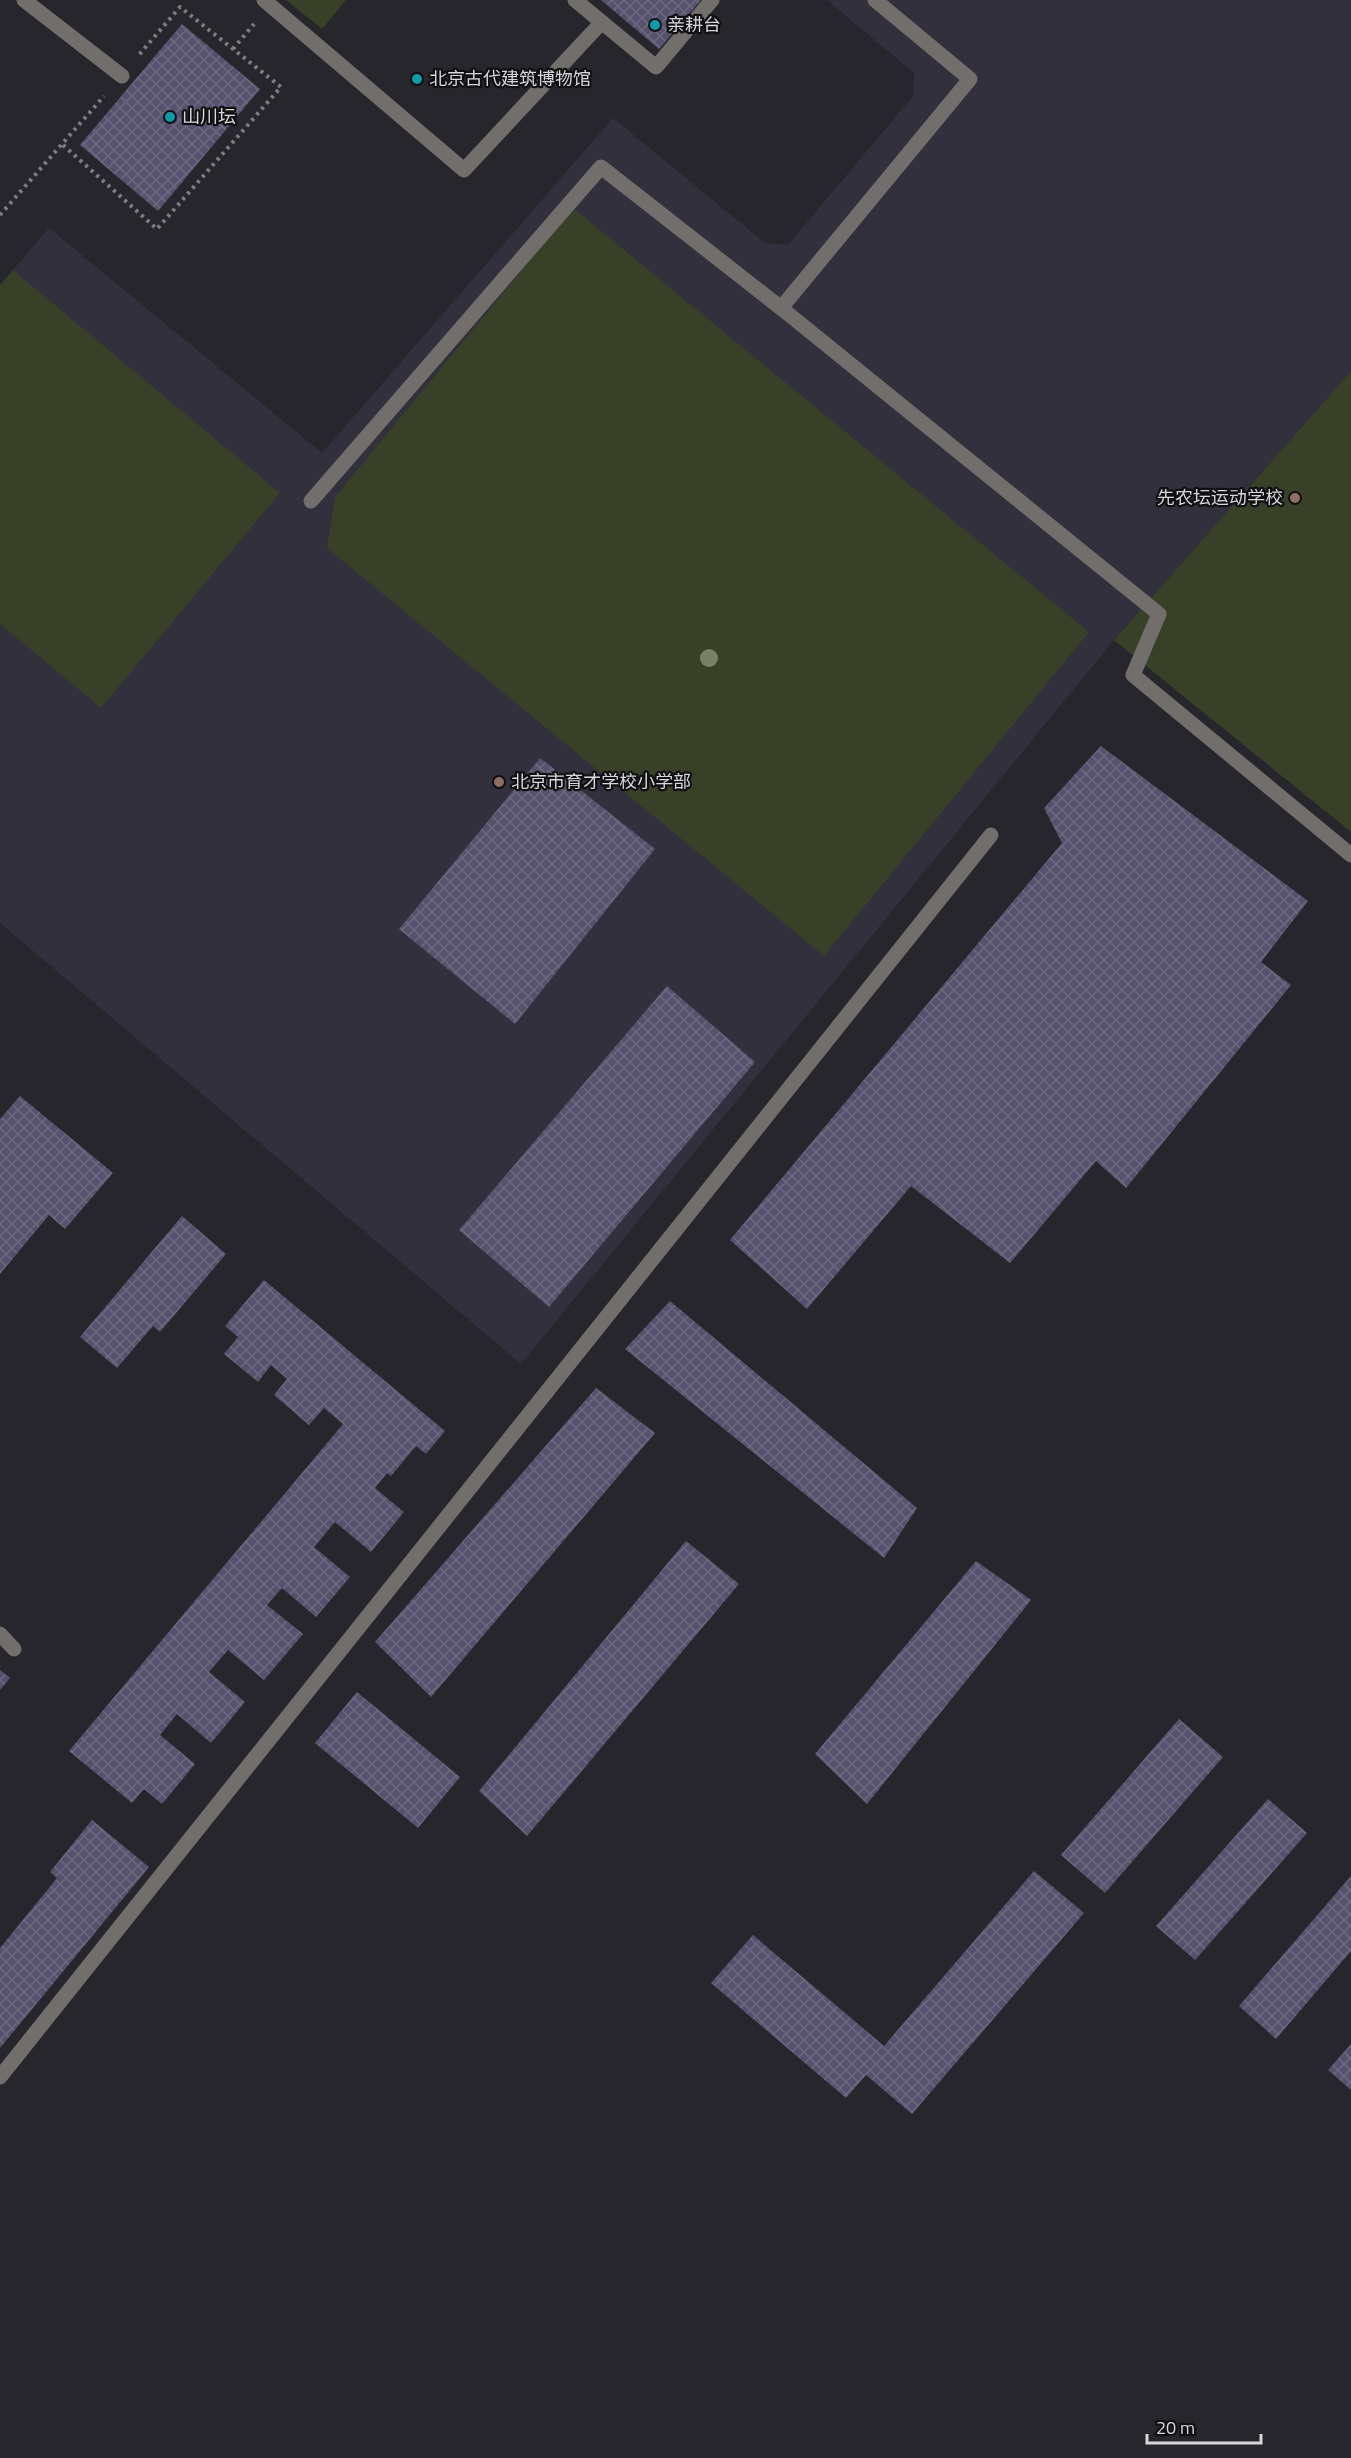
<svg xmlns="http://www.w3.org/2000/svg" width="1351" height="2458" font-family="'Titillium Web','Noto Sans SC',sans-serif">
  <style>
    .built { fill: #32303c }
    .green { fill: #384027 }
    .building { fill: url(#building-cross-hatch) }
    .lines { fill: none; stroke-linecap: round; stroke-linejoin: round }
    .path { stroke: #7e7d83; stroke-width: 4; stroke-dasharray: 3 4.5; stroke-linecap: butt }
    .minor { stroke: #716e6c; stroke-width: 15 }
    .tree { fill: #778166 }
    .culture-dot { fill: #0f9aa8; stroke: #101013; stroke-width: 2 }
    .education-dot { fill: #8d6e63; stroke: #101013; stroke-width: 2 }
    .labels { text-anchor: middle; stroke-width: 4.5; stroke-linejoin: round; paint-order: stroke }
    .poi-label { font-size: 18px; fill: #d7d6da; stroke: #101013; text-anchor: start }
  </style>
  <defs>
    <pattern id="building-cross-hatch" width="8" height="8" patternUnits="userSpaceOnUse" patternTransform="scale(1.5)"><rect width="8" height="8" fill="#56516c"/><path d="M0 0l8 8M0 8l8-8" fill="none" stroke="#6e6980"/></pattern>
  </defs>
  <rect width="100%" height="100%" fill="#27262d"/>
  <path class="built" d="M827 0H1351V371L1114 640 521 1364 0 923V285L49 228 322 453 613 118 765 243 788 245 913 96 914 73Z"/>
  <path class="green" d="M286 0H346L322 29Z
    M573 208 1089 632 824 956 327 548 335 497Z
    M13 270 280 493 101 708 0 624V285Z
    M1351 371V832L1114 640Z"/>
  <path class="building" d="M601 0H701L659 49Z
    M182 24 260 89 158 211 80 145Z
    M1101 746 1308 901 1261 962 1291 985 1126 1188 1096 1161 1010 1263 911 1186 807 1309 730 1240 1062 843 1044 808Z
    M540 758 655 849 515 1024 399 929Z
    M667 986 755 1062 549 1307 459 1230Z
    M20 1096 113 1173 65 1229 49 1215 0 1274V1119Z
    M182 1216 226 1254 160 1332 153 1326 117 1368 80 1337Z
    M264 1280 445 1431 426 1454 416 1446 391 1476 387 1473 375 1488 404 1512 371 1552 335 1522 314 1547 350 1577 316 1617 282 1588 267 1605 303 1634 264 1680 228 1650 209 1672 245 1702 211 1743 177 1714 160 1735 195 1764 162 1804 144 1789 132 1803 69 1751 343 1424 324 1408 309 1425 274 1395 287 1379 271 1365 258 1382 224 1354 238 1337 225 1326Z
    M670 1301 917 1508 884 1558 625 1349Z
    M596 1388 655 1433 431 1697 375 1642Z
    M686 1541 739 1584 527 1836 479 1791Z
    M976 1561 1031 1600 867 1804 815 1754Z
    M0 1670 10 1678 0 1690Z
    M357 1692 460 1777 418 1828 315 1743Z
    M1179 1719 1223 1757 1105 1893 1061 1855Z
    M1268 1799 1307 1833 1195 1960 1156 1926Z
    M92 1820 149 1867 0 2048V1948L57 1878 50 1872Z
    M1034 1871 1084 1913 912 2114 866 2075 846 2098 711 1983 753 1935 884 2046Z
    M1351 1876V1951L1276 2039 1239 2006Z
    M1351 2044V2090L1328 2070Z"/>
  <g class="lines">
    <path class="path" d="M233 49 254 24
      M63 145 157 229 281 87 180 7 138 56
      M0 215 104 96"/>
    <path class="minor" d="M24 0 122 76
      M264 0 464 170 602 22
      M575 0 656 67 712 0
      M875 0 970 79 781 308 1159 614 1133 675 1351 855
      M311 501 601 167 781 308
      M0 1634 14 1649
      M0 2077 991 835"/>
  </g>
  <circle class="tree" cx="709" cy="658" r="9"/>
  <g class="culture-dot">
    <circle cx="655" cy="25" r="6"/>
    <circle cx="417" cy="79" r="6"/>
    <circle cx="170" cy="117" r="6"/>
  </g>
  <g class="education-dot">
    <circle cx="1295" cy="498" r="6"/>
    <circle cx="499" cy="782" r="6"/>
  </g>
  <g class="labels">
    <g class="poi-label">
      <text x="667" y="31">亲耕台</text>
      <text x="429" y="85">北京古代建筑博物馆</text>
      <text x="182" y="123">山川坛</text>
      <text x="1283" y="504" text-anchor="end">先农坛运动学校</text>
      <text x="511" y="788">北京市育才学校小学部</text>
    </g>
  </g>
  <path d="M1147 2434v9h114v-9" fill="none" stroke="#d7d6da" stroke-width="3"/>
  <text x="1156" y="2434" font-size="18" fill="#d7d6da" stroke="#101013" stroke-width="4.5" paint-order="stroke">20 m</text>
</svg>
